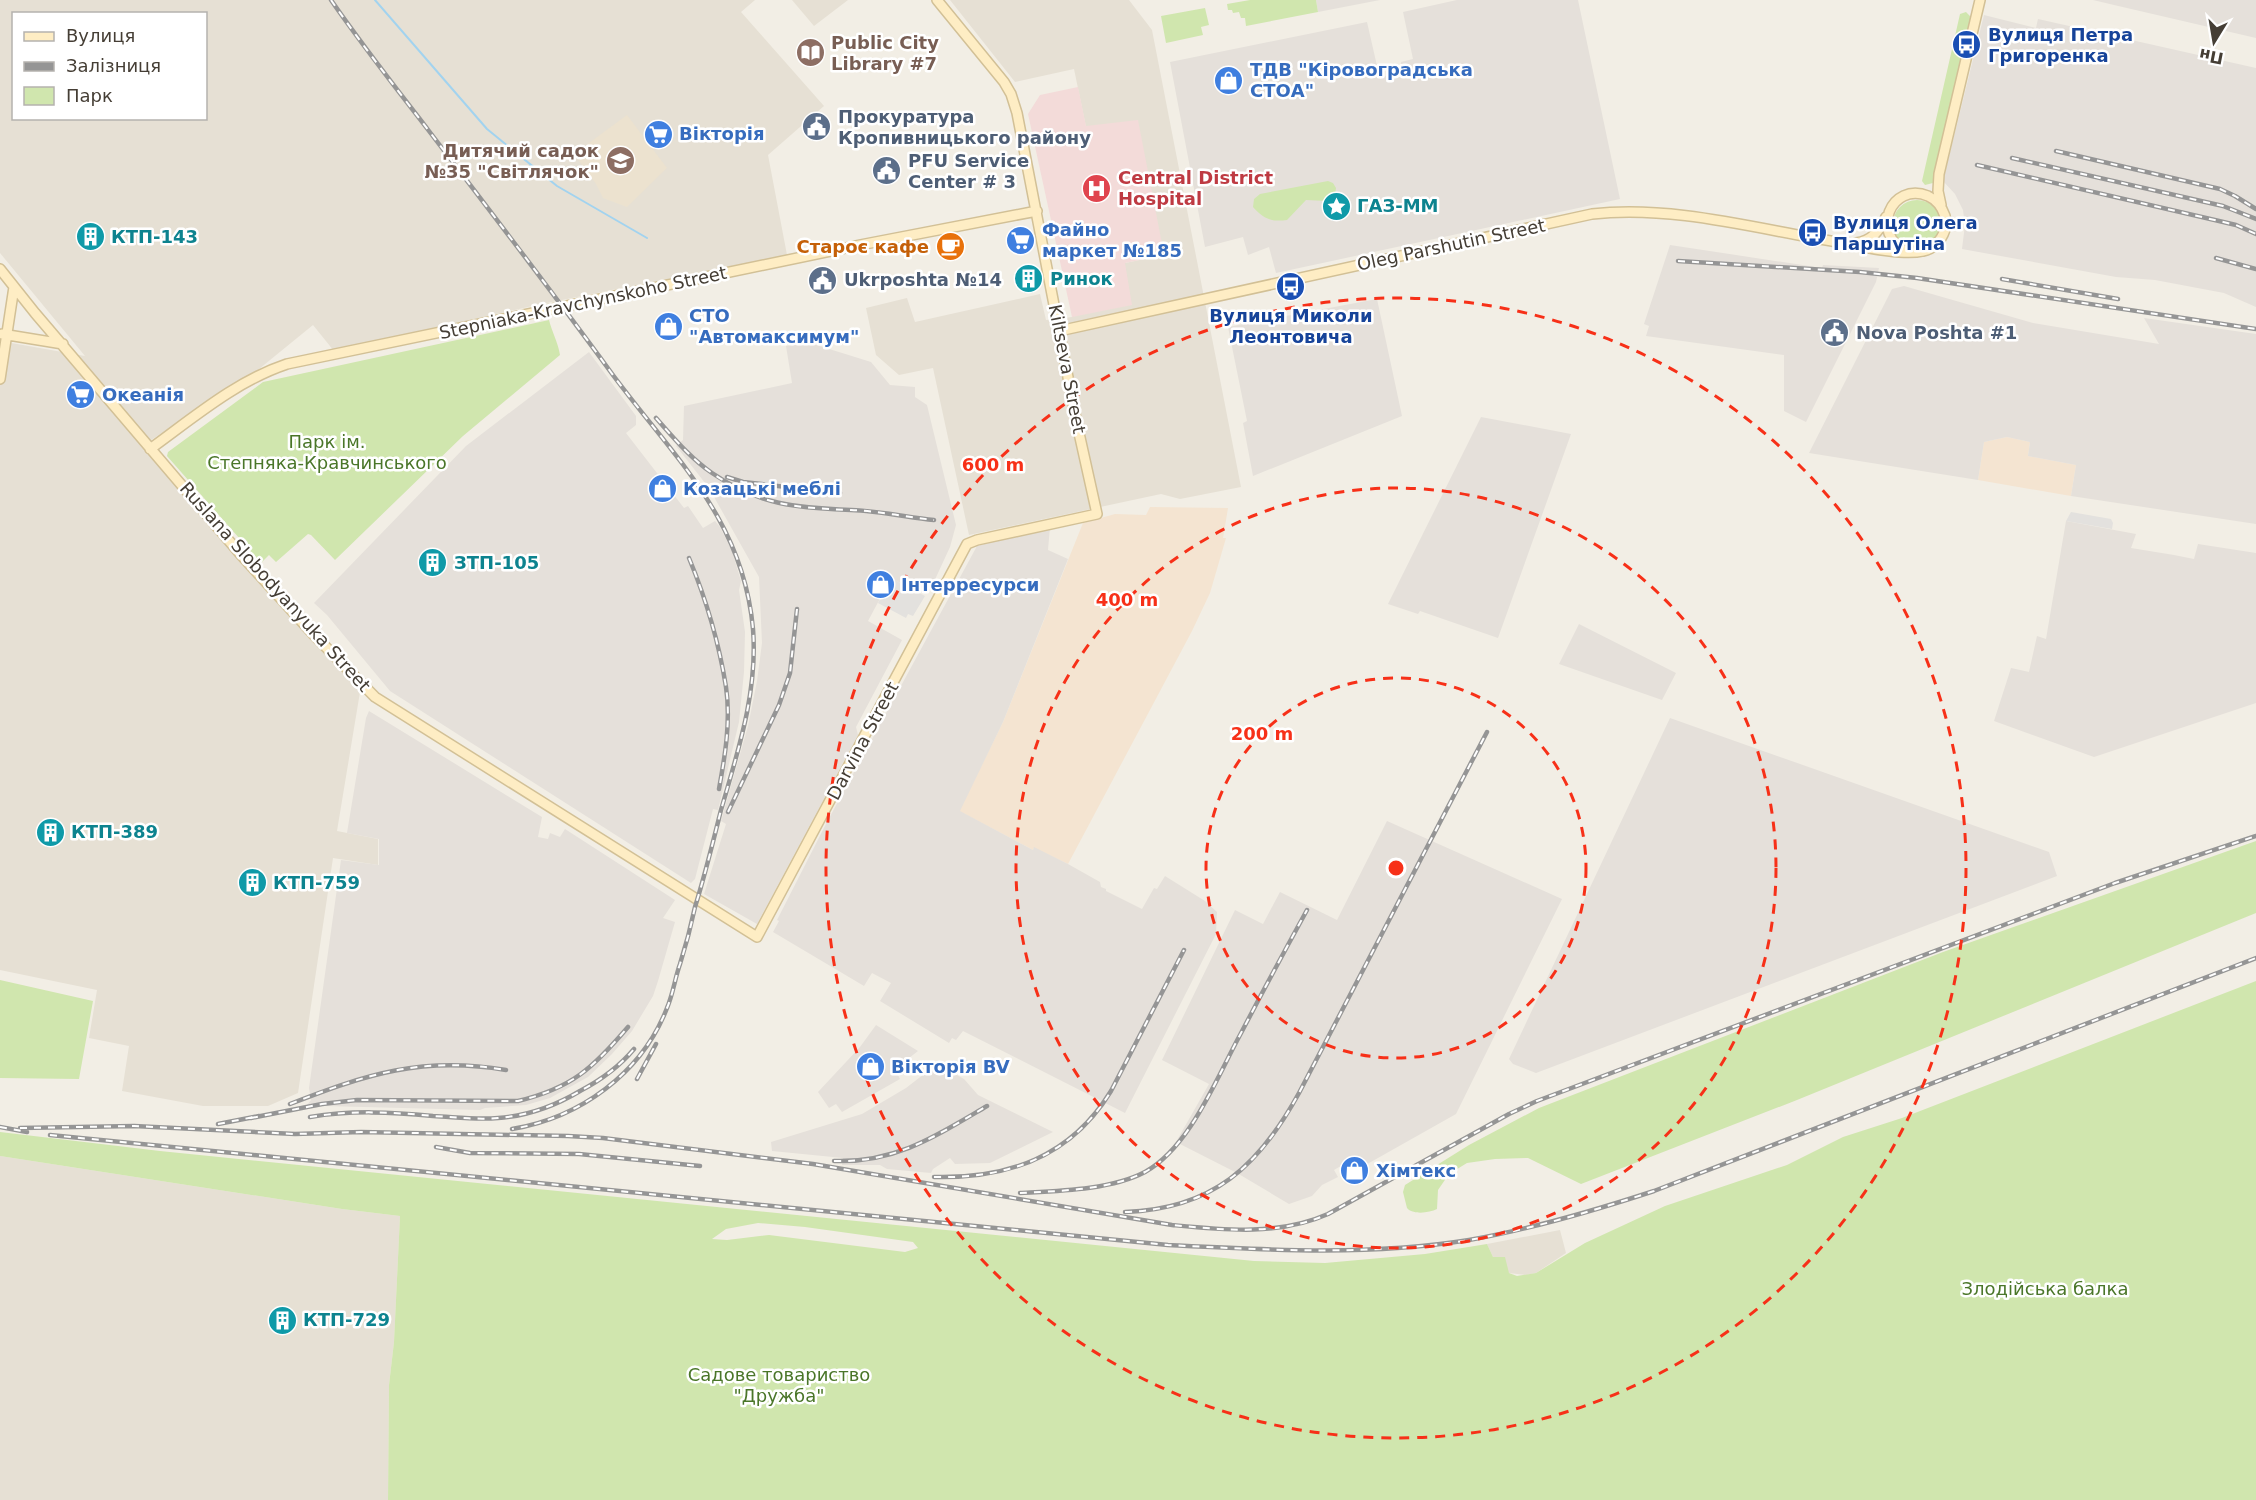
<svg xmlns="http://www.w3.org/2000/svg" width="2256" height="1500" font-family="'DejaVu Sans',sans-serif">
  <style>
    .residential { fill: #e6e0d4; fill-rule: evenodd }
    .commercial { fill: #f4e4d1 }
    .industrial { fill: #e5e0da }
    .education { fill: #ece2cf }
    .medical { fill: #f3dbd9 }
    .green { fill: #d0e6ae; fill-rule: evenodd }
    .parking { fill: #e3e1de }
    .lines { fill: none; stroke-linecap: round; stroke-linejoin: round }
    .stream { stroke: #a2d3ef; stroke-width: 2 }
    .secondary-casing { stroke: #d2c096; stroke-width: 12 }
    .secondary { stroke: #feedc4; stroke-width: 9 }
    .rail-casing { stroke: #959595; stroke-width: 4.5 }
    .rail { stroke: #fff; stroke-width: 2; stroke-dasharray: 7; stroke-linecap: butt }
    .ring { fill: none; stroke: #f73018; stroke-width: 3; stroke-dasharray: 10 8 }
    .labels { text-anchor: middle; stroke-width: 5; stroke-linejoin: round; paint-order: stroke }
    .transit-label { font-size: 18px; font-weight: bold; fill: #164399; stroke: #fff; text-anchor: start }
    .education-label { font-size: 18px; font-weight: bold; fill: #785e54; stroke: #fff; text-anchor: start }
    .shop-label { font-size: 18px; font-weight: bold; fill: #366cbe; stroke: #fff; text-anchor: start }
    .service-label { font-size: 18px; font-weight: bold; fill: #4e5e75; stroke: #fff; text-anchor: start }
    .health-label { font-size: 18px; font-weight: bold; fill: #be3a42; stroke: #fff; text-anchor: start }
    .culture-label { font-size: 18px; font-weight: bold; fill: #0d838f; stroke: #fff; text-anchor: start }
    .street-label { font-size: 18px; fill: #453e35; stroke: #fff }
    .food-label { font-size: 18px; font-weight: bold; fill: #c56008; stroke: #fff; text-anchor: end }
    .park-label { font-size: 18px; fill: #4a7629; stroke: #fff }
    .centre { fill: #f73018; stroke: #fff; stroke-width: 3 }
    .ring-label { font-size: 18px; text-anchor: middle; font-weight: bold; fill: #f73018; stroke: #fff; stroke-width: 5; stroke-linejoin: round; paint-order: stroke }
  </style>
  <rect width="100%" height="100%" fill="#f2eee5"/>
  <path class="residential" d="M0 0H755L741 12 824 106 768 155 787 255 537 305 334 351 313 325 259 369 145 444 238 557 360 692 337 831 378 839V865L333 858 298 1093 268 1106H203L122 1091 129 1046 89 1038 97 990 0 970V341L85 356 0 253ZM14 14H206V118H14Z
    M792 0H848L814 26Z
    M950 0H1129L1152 30 1241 487 1180 499 1161 494 969 535 933 368 899 375 876 355 866 308 907 298 915 322 1040 294 1046 320 1072 317 1125 263 1159 256 1158 250 1162 249 1107 125 1086 127 1074 69 1015 82Z
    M0 1156 342 1209 400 1216 394 1342 389 1385 388 1500H0Z
    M1560 1230 1566 1253 1536 1273 1526 1275 1509 1273 1493 1257 1487 1244Z"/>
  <path class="commercial" d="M2007 437 2030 442 2028 456 2076 465 2071 496 1978 480 1984 442Z
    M1150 507 1228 508 1223 538H1226L1210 593 1192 631 1068 864 1034 848 1033 850 959 811 1003 722 1083 523 1115 514 1146 515Z"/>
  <path class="industrial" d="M1316 0H1380L1318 12Z
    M1457 0H1578L1620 199 1276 273 1269 247 1248 255 1243 237 1205 247 1170 62 1367 22 1380 79 1391 73 1402 71 1401 62 1413 59 1403 12Z
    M2093 0H2256V38L2114 5Z
    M1984 15 2036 28 2038 19 2256 68V307L2224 293 2155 280 2116 277 1962 249 1965 225 1963 210 1955 194 1943 181Z
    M1670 245 1822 268 1823 265 1879 268 1876 282 1806 422 1784 411V355L1646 336 1649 326 1644 324Z
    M1904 286 2033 323 2159 344 2144 318 2256 334V524L2071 496 2076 465 2028 456 2030 442 2007 437 1984 442 1978 480 1809 453 1892 289Z
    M1377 299 1402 416 1253 476 1243 423 1247 421 1228 327Z
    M810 343 871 362 890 385 915 387V397L927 405 956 525 950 547 932 586 924 582 918 592 891 578 868 621 902 640 856 727 858 735 757 924 704 894 726 824 721 821 748 726 757 681 762 643 759 577 709 488 676 446 683 440 684 406 792 383 786 346Z
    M589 352 636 416V425L626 433 684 508 688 506 703 528 715 521 720 527 732 551 741 581 739 590 745 632 744 672 739 722 718 810 713 809 695 879 691 883 390 691 327 615 314 603 466 446Z
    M1481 417 1571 434 1498 638 1420 611 1418 614 1388 604Z
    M2066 521 2136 534 2131 548 2174 555 2194 559 2198 544 2256 553V703L2094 757 1994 721 2011 668 2029 672 2037 636 2046 639Z
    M1050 527 1048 550 1068 559 1003 722 960 811 1033 850 1034 847 1068 864 1100 882 1101 887 1106 889V891L1142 909 1154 888 1157 889 1165 876 1205 901 1217 912 1216 934 1125 1113 963 1031 956 1040 952 1038 949 1043 880 1001 891 983 872 973 864 986 773 932 779 921 777 920 827 822 977 546Z
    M1579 624 1676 673 1662 700 1559 664Z
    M369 711 542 817 538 837 548 839 550 833 560 837 565 829 675 900 663 918 675 922 658 981 653 996 632 1031 612 1054 588 1077 550 1098 526 1105 485 1108 480 1110 325 1106 308 1109 307 1105 311 1100 309 1088 341 860 379 865V839L347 833 366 718Z
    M1670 718 2049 852 2057 876 1536 1073 1513 1064 1509 1059Z
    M1387 821 1562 899 1456 1114 1362 1167 1356 1157 1334 1170 1338 1177 1322 1185 1312 1196 1289 1204 1237 1173 1176 1142 1209 1084 1162 1060 1235 910 1263 924 1280 892 1337 920Z
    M876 1025 918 1051 895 1069 900 1079 842 1112 836 1104 829 1108 818 1092 860 1047Z
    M937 1064 964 1079 978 1095 1053 1132 990 1163 955 1164 950 1158 933 1169 931 1173 887 1169 880 1165H842L843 1158 772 1151 771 1142 862 1114 906 1088Z"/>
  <path class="education" d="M627 115 667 168 627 207 603 198 596 184 574 154Z"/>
  <path class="medical" d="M1078 87 1086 126 1138 120 1163 249 1158 250 1159 256 1125 263 1132 305 1072 317 1028 114 1040 95Z"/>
  <path class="green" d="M1250 0H1316L1318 12 1246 26 1245 18H1241L1239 12 1233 13 1232 10H1228L1227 4Z
    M1205 8 1209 25 1201 27 1203 35 1166 43 1161 16Z
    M1966 12 1971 17 1935 179 1933 183 1925 185 1922 181 1960 14Z
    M1328 181 1333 183 1336 188 1335 195 1327 201 1306 200 1287 220C1271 222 1264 219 1253 207L1254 199 1260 194Z
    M1893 224a24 24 0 1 1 48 0a24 24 0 1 1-48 0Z
    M549 320C552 332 558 342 560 355L463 436 335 560 311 535 308 534 276 562 269 555 261 563 167 456 168 452 263 382Z
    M2256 841V913L1797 1100 1581 1184 1528 1158 1495 1159 1467 1163 1449 1174 1438 1190 1437 1209C1429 1213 1413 1215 1407 1208L1403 1192 1405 1185 1469 1145 1539 1108 1943 952Z
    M0 980 93 1001 79 1079 0 1078Z
    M2256 981V1500H388L389 1385 394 1342 400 1216 342 1209 0 1156V1132L160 1151 1254 1261 1325 1263 1425 1254 1487 1244 1493 1257H1505L1509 1273 1517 1276 1536 1273 1585 1243 1665 1206 1787 1165 1843 1137 1902 1118ZM758 1223 805 1227 913 1242 918 1248 905 1252 769 1235 727 1240 712 1239 726 1229Z"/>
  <path class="parking" d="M2071 512 2111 519 2113 523 2112 529 2066 521Z
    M891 578 925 596 913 616 908 614 906 618 878 603Z"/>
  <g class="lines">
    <path class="stream" d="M375 0 487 129 557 186 647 238"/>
    <defs>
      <path id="secondary" d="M1941 205 1938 191 1939 174 1980 0
        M1856 243C1872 241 1879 231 1886 217
        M0 269 35 313 242 556 313 634 375 697 757 937 967 544 977 540 1097 514 1077 424 1017 113 1011 94 1004 82 937 0
        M1059 331 1592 214C1674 205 1757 229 1837 242 1859 246 1902 256 1923 251 1938 248 1949 231 1945 216 1942 207 1937 200 1928 196 1891 181 1869 234 1907 252
        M2 334 63 344
        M0 379 14 287
        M150 449C193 418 236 381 287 364L860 245 1037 211"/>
    </defs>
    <use href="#secondary" class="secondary-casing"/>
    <use href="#secondary" class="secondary"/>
    <defs>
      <path id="rail" d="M331 0C362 45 396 88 429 131 490 211 551 290 610 371 672 456 743 517 753 629 758 691 738 751 721 810 713 842 705 875 695 907 691 926 686 945 680 964 675 978 673 994 667 1008 642 1073 580 1118 512 1129
        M2056 151 2220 189 2235 196 2256 209
        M2012 158 2223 206 2256 219
        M1977 165 2219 221 2236 225 2256 234
        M2216 258 2256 269
        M1678 261 1860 272 1917 278 2256 329
        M2002 279 2118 299
        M656 418C673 437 690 458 712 473 759 505 796 508 851 510 878 511 907 517 934 520
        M727 477 743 482 840 493
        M689 558C706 599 719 643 726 687 731 721 725 756 719 789
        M728 812 779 705 790 673 797 609
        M637 1079 656 1044
        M290 1104C367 1074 422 1056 506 1070
        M310 1117C351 1110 392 1112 433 1116 455 1117 476 1120 498 1118 527 1116 555 1106 580 1091 601 1080 619 1067 634 1049
        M251 1118 322 1104 357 1100 518 1101C572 1088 593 1068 628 1027
        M218 1124 259 1116
        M0 1127 27 1132
        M20 1128 134 1126 295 1134 361 1132 568 1136 603 1138 813 1164 1172 1225C1224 1230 1279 1236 1328 1214L1509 1114 1537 1101 2115 883 2256 836
        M50 1135 1168 1245C1267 1250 1370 1256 1469 1240 1532 1229 1593 1211 1654 1191L2256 958
        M436 1147 470 1153 579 1154 700 1166
        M834 1161C896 1163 936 1136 987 1106
        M934 1177C1008 1179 1071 1157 1111 1091L1184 950
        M1020 1193C1058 1191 1111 1190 1145 1172 1190 1147 1216 1079 1240 1035 1262 993 1284 952 1307 910
        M1125 1212C1213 1209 1259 1166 1299 1093L1487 732"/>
    </defs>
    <use href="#rail" class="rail-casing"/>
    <use href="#rail" class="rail"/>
  </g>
  <g class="ring">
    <circle cx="1396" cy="868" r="190"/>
    <circle cx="1396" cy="868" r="380"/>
    <circle cx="1396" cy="868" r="570"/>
  </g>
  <defs>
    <symbol id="bus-disc" viewBox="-11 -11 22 22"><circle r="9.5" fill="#1a4fb4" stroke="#fff"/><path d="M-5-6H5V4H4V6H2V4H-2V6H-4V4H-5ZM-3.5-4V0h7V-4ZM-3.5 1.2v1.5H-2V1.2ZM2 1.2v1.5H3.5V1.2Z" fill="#fff"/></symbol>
    <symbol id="library-disc" viewBox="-11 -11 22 22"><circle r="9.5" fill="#8d6e63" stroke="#fff"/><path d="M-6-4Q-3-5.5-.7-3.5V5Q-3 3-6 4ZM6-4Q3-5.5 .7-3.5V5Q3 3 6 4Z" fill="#fff"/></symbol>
    <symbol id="shop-disc" viewBox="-11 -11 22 22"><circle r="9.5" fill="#3f7fe0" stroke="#fff"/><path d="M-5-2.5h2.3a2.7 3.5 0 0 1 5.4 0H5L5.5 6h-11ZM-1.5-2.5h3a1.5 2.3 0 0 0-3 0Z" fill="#fff"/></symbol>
    <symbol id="civic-disc" viewBox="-11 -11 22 22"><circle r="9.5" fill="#5c6f8a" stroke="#fff"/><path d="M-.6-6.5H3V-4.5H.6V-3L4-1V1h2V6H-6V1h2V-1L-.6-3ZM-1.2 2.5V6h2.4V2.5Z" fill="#fff"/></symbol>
    <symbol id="supermarket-disc" viewBox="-11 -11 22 22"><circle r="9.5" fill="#3f7fe0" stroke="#fff"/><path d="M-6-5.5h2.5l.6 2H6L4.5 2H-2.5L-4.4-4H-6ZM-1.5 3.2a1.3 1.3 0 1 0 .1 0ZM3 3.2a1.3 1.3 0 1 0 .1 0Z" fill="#fff"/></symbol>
    <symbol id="school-disc" viewBox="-11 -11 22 22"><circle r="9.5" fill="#8d6e63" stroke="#fff"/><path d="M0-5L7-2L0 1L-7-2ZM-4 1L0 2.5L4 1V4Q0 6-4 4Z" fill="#fff"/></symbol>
    <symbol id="hospital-disc" viewBox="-11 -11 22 22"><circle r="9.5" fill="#e0444e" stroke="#fff"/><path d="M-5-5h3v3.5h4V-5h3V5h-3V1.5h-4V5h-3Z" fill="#fff"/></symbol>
    <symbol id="sight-disc" viewBox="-11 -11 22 22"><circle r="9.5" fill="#0f9aa8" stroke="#fff"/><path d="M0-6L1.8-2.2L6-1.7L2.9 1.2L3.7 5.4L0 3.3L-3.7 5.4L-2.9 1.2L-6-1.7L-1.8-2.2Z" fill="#fff"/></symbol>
    <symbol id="building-disc" viewBox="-11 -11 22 22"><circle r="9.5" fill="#0f9aa8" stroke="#fff"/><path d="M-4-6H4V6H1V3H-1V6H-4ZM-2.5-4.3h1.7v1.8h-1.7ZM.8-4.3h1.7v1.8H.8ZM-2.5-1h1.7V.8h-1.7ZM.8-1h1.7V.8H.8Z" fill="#fff"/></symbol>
    <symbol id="cafe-disc" viewBox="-11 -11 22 22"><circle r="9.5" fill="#e8710a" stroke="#fff"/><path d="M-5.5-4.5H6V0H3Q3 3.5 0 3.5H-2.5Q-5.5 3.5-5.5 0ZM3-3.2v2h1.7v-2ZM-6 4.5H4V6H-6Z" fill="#fff"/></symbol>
  </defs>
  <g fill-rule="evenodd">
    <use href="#bus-disc" x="1950" y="28" width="33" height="33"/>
    <use href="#library-disc" x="794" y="36" width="33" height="33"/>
    <use href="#shop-disc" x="1212" y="64" width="33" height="33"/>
    <use href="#civic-disc" x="800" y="110" width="33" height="33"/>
    <use href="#supermarket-disc" x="642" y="118" width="33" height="33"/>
    <use href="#school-disc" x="604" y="144" width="33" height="33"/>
    <use href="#civic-disc" x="870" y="154" width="33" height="33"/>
    <use href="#hospital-disc" x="1080" y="172" width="33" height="33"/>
    <use href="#sight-disc" x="1320" y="190" width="33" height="33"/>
    <use href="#bus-disc" x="1796" y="216" width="33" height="33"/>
    <use href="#building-disc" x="74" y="220" width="33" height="33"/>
    <use href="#supermarket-disc" x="1004" y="224" width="33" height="33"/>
    <use href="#cafe-disc" x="934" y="230" width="33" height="33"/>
    <use href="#building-disc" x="1012" y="262" width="33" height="33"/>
    <use href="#civic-disc" x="806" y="264" width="33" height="33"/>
    <use href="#bus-disc" x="1274" y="270" width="33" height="33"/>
    <use href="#shop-disc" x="652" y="310" width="33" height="33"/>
    <use href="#civic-disc" x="1818" y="316" width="33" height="33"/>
    <use href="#supermarket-disc" x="64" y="378" width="33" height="33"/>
    <use href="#shop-disc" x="646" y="472" width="33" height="33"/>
    <use href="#building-disc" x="416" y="546" width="33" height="33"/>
    <use href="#shop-disc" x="864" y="568" width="33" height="33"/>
    <use href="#building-disc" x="34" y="816" width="33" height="33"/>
    <use href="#building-disc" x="236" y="866" width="33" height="33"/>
    <use href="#shop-disc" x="854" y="1050" width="33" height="33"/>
    <use href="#shop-disc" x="1338" y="1154" width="33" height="33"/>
    <use href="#building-disc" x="266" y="1304" width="33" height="33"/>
  </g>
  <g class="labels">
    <g class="transit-label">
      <text x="1988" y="41">Вулиця Петра<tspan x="1988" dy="21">Григоренка</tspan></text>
      <text x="1833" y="229">Вулиця Олега<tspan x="1833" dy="21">Паршутіна</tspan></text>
      <text x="1291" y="322" text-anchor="middle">Вулиця Миколи<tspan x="1291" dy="21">Леонтовича</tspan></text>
    </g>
    <g class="education-label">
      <text x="831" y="49">Public City<tspan x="831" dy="21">Library #7</tspan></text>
      <text x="599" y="157" text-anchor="end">Дитячий садок<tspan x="599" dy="21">№35 "Світлячок"</tspan></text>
    </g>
    <g class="shop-label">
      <text x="1250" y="76">ТДВ "Кіровоградська<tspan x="1250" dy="21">СТОА"</tspan></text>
      <text x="679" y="140">Вікторія</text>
      <text x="1042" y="236">Файно<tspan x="1042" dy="21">маркет №185</tspan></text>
      <text x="689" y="322">СТО<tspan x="689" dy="21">"Автомаксимум"</tspan></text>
      <text x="102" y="401">Океанія</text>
      <text x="683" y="495">Козацькі меблі</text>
      <text x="901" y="591">Інтерресурси</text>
      <text x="891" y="1073">Вікторія BV</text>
      <text x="1376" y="1177">Хімтекс</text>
    </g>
    <g class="service-label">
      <text x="838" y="123">Прокуратура<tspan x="838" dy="21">Кропивницького району</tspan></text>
      <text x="908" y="167">PFU Service<tspan x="908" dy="21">Center # 3</tspan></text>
      <text x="844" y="286">Ukrposhta №14</text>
      <text x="1856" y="339">Nova Poshta #1</text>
    </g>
    <g class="health-label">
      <text x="1118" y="184">Central District<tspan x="1118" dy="21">Hospital</tspan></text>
    </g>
    <g class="culture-label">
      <text x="1357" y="212">ГАЗ-ММ</text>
      <text x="111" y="243">КТП-143</text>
      <text x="1050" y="285">Ринок</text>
      <text x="454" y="569">ЗТП-105</text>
      <text x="71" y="838">КТП-389</text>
      <text x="273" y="889">КТП-759</text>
      <text x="303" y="1326">КТП-729</text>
    </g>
    <g class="street-label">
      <text transform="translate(1451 245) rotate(-12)" y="6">Oleg Parshutin Street</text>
      <text transform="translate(583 303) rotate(-12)" y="6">Stepniaka-Kravchynskoho Street</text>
      <text transform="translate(1067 369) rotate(79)" y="6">Kiltseva Street</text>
      <text transform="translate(275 587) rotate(48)" y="6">Ruslana Slobodyanyuka Street</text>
      <text transform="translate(863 741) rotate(-62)" y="6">Darvina Street</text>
    </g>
    <g class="food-label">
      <text x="929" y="253">Староє кафе</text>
    </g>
    <g class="park-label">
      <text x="327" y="448">Парк ім.<tspan x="327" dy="21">Степняка-Кравчинського</tspan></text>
      <text x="2045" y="1295">Злодійська балка</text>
      <text x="779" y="1381">Садове товариство<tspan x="779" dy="21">"Дружба"</tspan></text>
    </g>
  </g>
  <circle cx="1396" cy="868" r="9" class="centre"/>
  <g class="ring-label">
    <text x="993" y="471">600 m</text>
    <text x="1127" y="606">400 m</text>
    <text x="1262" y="740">200 m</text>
  </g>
  <rect x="12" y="12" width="195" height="108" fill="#ffffff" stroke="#b5b2ae" stroke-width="1.5"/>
  <rect x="24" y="32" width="30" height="9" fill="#feedc4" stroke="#b5b2ae" stroke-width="1.5"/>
  <text x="66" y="42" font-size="18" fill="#453e35">Вулиця</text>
  <rect x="24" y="62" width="30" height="9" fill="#959595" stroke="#b5b2ae" stroke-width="1.5"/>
  <text x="66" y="72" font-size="18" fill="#453e35">Залізниця</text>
  <rect x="24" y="87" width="30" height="18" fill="#d0e6ae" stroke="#b5b2ae" stroke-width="1.5"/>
  <text x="66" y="102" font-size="18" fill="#453e35">Парк</text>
  <g transform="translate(2214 42) rotate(191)" stroke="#ffffff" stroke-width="4.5" paint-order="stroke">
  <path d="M0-4.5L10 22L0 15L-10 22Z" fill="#453e35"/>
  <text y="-9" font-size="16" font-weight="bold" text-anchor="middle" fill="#453e35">Пн</text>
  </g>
</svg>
